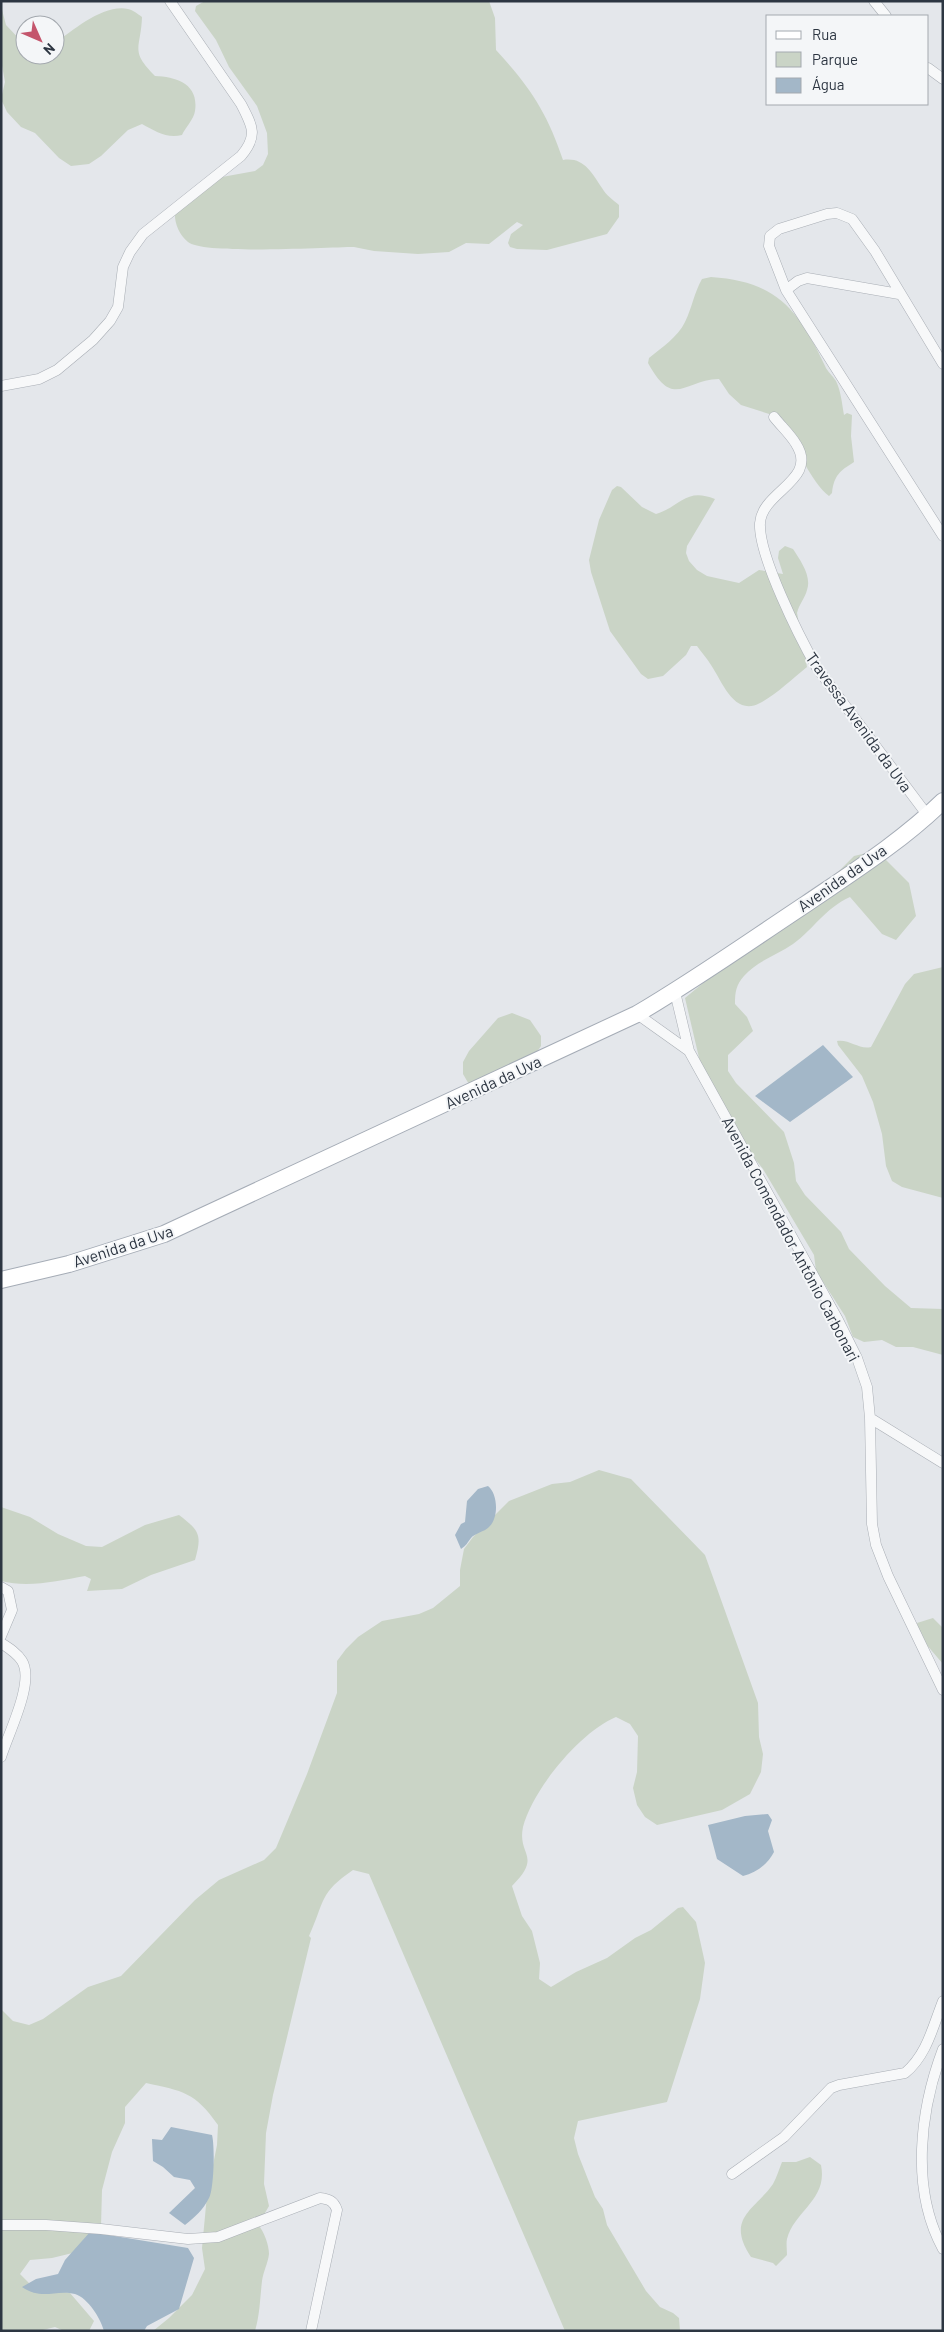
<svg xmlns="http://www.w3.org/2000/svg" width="944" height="2332" font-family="Barlow,sans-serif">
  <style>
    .green { fill: #cad4c6 }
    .water { fill: #a3b7c8 }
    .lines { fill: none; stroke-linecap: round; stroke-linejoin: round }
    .street-casing { stroke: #a9aeb5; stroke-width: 11 }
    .primary-casing { stroke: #a5acb6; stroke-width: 18 }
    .street { stroke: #f7f8f9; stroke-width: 10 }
    .primary { stroke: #fff; stroke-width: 16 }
    .labels { text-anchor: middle; stroke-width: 4; stroke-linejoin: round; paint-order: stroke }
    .street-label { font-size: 16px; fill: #2d3642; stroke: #f4f6f8 }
  </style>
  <rect width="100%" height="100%" fill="#e4e7eb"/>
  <path class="green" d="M205 1H489L495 18 496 50C530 87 547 112 563 160 584 157 591 172 602 188 606 195 613 200 619 205V217L607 234 547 250 517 249 510 247 508 243 511 234 523 225 517 222 489 244 466 243 449 252 418 254 374 251 354 247C328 247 203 255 188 242 179 235 174 222 175 212L211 179 255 171 263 165 268 154 267 133 257 106 229 67 216 40 195 11 196 6Z
    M1 6 6 25 25 45V55H55V43C74 30 103 4 128 9 133 10 138 14 142 17 141 49 129 50 155 76 177 77 199 84 195 111 194 119 185 128 182 135 167 139 155 131 142 124L128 130 101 156 89 164 71 166 59 158 35 133 21 127 7 112 1 99 5 82 1 60Z
    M711 277C776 281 799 310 825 366 827 371 833 376 836 381 841 391 842 404 844 415L847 413 852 415 851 436 854 462C840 471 834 475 832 493L829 496C812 484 791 438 782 418L741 405 729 394 719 379C683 380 674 410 648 363L649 358C661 348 678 337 685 322 692 308 694 293 702 279Z
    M617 486 621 487 642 507 656 514C681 506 686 487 715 499L687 546 686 553 689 561 697 570 707 576 739 583 759 570 783 574 778 558 779 551 785 546 793 549C800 560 812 576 807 590 805 598 799 604 797 613L807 667C792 679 777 694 760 703 734 717 722 681 711 665 707 658 701 652 697 646H691L686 655 663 676 648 679 641 674 610 631 591 572 589 560 599 520 612 490Z
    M871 852 885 859 909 883 916 916 896 940 882 934 850 897C824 909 815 928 793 944 777 955 757 961 744 976 736 985 735 992 735 1004L747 1017 753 1031 728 1055V1071L736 1083 784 1132 794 1163 796 1181 805 1195 841 1232 849 1249 885 1286 911 1308 943 1309V1355L913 1347H896L882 1340 864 1342 853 1337 845 1316 816 1271 814 1255 763 1169 743 1144 704 1079 685 998 840 870 854 856Z
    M943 967V1198L902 1187 892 1181 886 1166 882 1134 873 1102 862 1076 838 1045 837 1041C850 1039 859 1050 871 1047L905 984 914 974Z
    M512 1013 530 1020 541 1036V1046L530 1062 470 1086 463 1074V1062L469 1051 498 1018Z
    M599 1470 631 1479 705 1555 758 1703 759 1737 763 1754 761 1772 750 1794 722 1810 657 1825 645 1817 637 1805 633 1788 637 1772 638 1736 630 1724 616 1717C580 1732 533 1789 523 1827 517 1856 543 1855 512 1886L522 1916 532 1931 540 1963 539 1979 551 1987 576 1972 607 1958 635 1938 651 1930 678 1908 683 1907 696 1922 705 1963 700 1999 667 2102 578 2121 574 2138 578 2154 595 2197 603 2209 607 2225 646 2291 660 2307 673 2313 679 2318 680 2331H565L369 1874 353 1870C319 1893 325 1901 309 1936L311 1938 273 2095 266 2133 264 2184 269 2206 258 2225C264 2231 269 2245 269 2254 268 2263 263 2272 262 2281 260 2298 260 2314 255 2331H153L169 2318 192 2295 205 2269 202 2248 207 2195 217 2145 218 2125C195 2092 183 2091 146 2083L125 2107V2123L112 2152 102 2190 101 2226 85 2250 52 2258 30 2260 20 2274 32 2286 70 2293 94 2321 89 2331H64L55 2327 39 2331H1V2009L13 2021 29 2025 43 2019 88 1987 121 1976 195 1900 219 1880 264 1860 276 1848 307 1774 337 1693V1661L346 1649 358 1637 382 1621 419 1614 433 1608 460 1586V1570L464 1549 473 1537 509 1501 552 1484 570 1482Z
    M1 1507 30 1517 58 1534 86 1546 102 1547 145 1525 179 1515C200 1531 202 1535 195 1560L151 1575 122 1589 87 1591 91 1579 85 1576C58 1581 28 1588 1 1581Z
    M933 1618 943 1628V1664L920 1637 917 1623Z
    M810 2157 821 2165C828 2200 795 2210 787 2239 786 2243 787 2250 787 2255L776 2266 773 2263 751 2257C725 2218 755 2210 773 2184 777 2177 779 2169 782 2162H796Z"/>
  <path class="water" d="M823 1045 853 1077 790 1122 755 1096Z
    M488 1486C498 1494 499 1518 489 1527 484 1532 475 1533 471 1538 467 1543 467 1545 461 1549L455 1535 461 1524 465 1522 467 1501 478 1489Z
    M768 1814 772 1820 768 1831 774 1852C768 1864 756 1873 743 1876L717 1859 708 1825 745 1816Z
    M171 2127 212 2135C215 2146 214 2189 209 2198 203 2210 195 2217 185 2225L169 2213 195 2188 190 2180 174 2177 163 2167 153 2161 152 2139 162 2140Z
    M90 2232 188 2248 194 2258 179 2309 147 2326 144 2331H104C101 2319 88 2298 75 2294 55 2289 43 2301 22 2287L36 2279 58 2274 65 2260Z"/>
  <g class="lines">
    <defs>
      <path id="street" d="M874 1 886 16
        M928 68 943 79
        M786 290 798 281 807 278 899 294
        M943 364 875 251 852 219 837 213 827 214 779 229 770 236 769 246 786 290 943 536
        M1 386 39 379 57 370 93 340 110 321 118 307 123 267 130 252 143 234 241 156C258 136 253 127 241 104L170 1
        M774 417C781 426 790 434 796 444 819 480 762 491 760 523 758 555 800 638 817 668L928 816
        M675 992 689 1051 838 1320 857 1358 867 1387 870 1418 872 1524 876 1545 888 1576 943 1690
        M637 1014 689 1051
        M870 1418 943 1463
        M1 1587 8 1591 12 1610 1 1636
        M1 1643C9 1648 17 1653 22 1661 35 1682 8 1734 1 1757
        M943 2049C920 2110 910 2189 943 2249
        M732 2174 784 2137 831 2088 839 2085 905 2073C927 2055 933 2026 943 2001
        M1 2225H46L101 2229 188 2239 218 2237 320 2198C329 2199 334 2201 337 2210L311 2331"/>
      <path id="primary" d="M1 1280 69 1264 164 1234 637 1014C695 980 750 941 806 904 853 872 902 841 943 801"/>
    </defs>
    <use href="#street" class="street-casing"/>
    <use href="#primary" class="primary-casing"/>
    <use href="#street" class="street"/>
    <use href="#primary" class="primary"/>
  </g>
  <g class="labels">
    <g class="street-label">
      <text transform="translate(859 722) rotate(54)" y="6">Travessa Avenida da Uva</text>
      <text transform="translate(842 878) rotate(-35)" y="6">Avenida da Uva</text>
      <text transform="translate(493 1082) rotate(-25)" y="6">Avenida da Uva</text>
      <text transform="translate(791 1239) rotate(62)" y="6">Avenida Comendador Antônio Carbonari</text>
      <text transform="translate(123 1246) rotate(-18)" y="6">Avenida da Uva</text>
    </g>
  </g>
  <rect width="944" height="2332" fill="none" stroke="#2d3642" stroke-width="5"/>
  <rect x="766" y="15" width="162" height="90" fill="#f4f6f8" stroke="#a4a9af"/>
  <rect x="776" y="31" width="25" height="8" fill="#ffffff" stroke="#a4a9af"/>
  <text x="812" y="40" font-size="15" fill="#2d3642">Rua</text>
  <rect x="776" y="52" width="25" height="15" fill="#cad4c6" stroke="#a4a9af"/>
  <text x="812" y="65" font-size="15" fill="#2d3642">Parque</text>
  <rect x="776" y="78" width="25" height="15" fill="#a3b7c8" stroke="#a4a9af"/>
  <text x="812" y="90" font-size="15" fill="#2d3642">Água</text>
  <g transform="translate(40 40) rotate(135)"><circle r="24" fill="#f4f6f8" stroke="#a4a9af"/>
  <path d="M0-4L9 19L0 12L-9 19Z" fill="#c4556c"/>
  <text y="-8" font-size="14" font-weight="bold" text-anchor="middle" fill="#2d3642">N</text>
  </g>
</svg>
